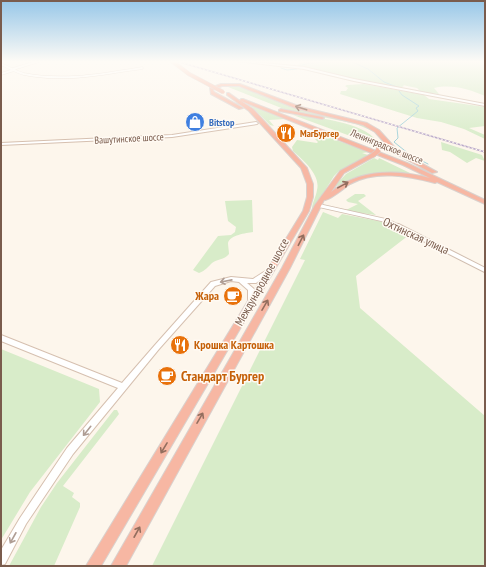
<svg xmlns="http://www.w3.org/2000/svg" width="486" height="567" font-family="'PT Sans Narrow',sans-serif">
  <style>
    .green { fill: #d8ecc9 }
    .lines { fill: none; stroke-linecap: round; stroke-linejoin: round }
    .stream { stroke: #a5d3da; stroke-width: 1 }
    .street-far2-casing { stroke: #d1beb0; stroke-width: 3 }
    .street-far1-casing { stroke: #d1beb0; stroke-width: 4.5 }
    .street-casing { stroke: #d1beb0; stroke-width: 6 }
    .secondary-casing { stroke: #d6c0b0; stroke-width: 2 }
    .highway-casing { stroke: #dad1cd; stroke-width: 2 }
    .street-far2 { stroke: #fff; stroke-width: 2 }
    .street-far1 { stroke: #fff; stroke-width: 3 }
    .street { stroke: #fff; stroke-width: 4 }
    .secondary { fill: #fff; fill-rule: evenodd }
    .highway { fill: #f7b7a3; fill-rule: evenodd }
    .rail-casing { stroke: #b9a8c9; stroke-width: 1.5 }
    .rail { stroke: #fffaf3; stroke-width: 1; stroke-dasharray: 2; stroke-linecap: butt }
    .highway-bridge-far1-casing { stroke: #dad1cd; stroke-width: 4.5; stroke-linecap: butt }
    .highway-bridge-casing { stroke: #dad1cd; stroke-width: 5.5; stroke-linecap: butt }
    .highway-bridge-far1 { stroke: #f7b7a3; stroke-width: 3.5 }
    .highway-bridge { stroke: #f7b7a3; stroke-width: 4.5 }
    .oneway { stroke: #936e5e }
    .oneway2 { stroke: #af9d94 }
    .labels { text-anchor: middle; stroke-width: 3; stroke-linejoin: round; paint-order: stroke }
    .far-shop-label { font-size: 10px; font-weight: bold; fill: #366cbe; stroke: #fffaf3; text-anchor: start }
    .far-food-label { font-size: 10px; font-weight: bold; fill: #c56008; stroke: #fffaf3; text-anchor: start }
    .far-street-label { font-size: 10px; fill: #7a5c4d; stroke: #fffaf3 }
    .street-label { font-size: 12px; fill: #7a5c4d; stroke: #fffaf3 }
    .food-label { font-size: 12px; font-weight: bold; fill: #c56008; stroke: #fffaf3; text-anchor: end }
    .near-food-label { font-size: 14px; font-weight: bold; fill: #c56008; stroke: #fffaf3; text-anchor: start }
  </style>
  <rect width="100%" height="100%" fill="#fdf6ec"/>
  <path class="green" d="M305 61H485V96C468 89 452 84 434 88L439 94 421 92 417 88 407 86 403 85 404 86 400 88 382 85 297 66 300 63 308 62Z
    M364 84 424 95 429 99 485 107V126L469 128 485 135V139L464 129 441 122 417 118 340 94 341 91H346L348 88 345 86 347 85Z
    M223 85C248 86 268 98 291 106 318 114 355 116 377 133L356 124 284 109Z
    M244 102 285 119 269 120 274 126 270 125 253 108Z
    M293 115C314 117 365 122 376 141H369L375 145Z
    M330 138 369 152 362 153 368 155 339 171 334 176 312 211C311 205 316 197 317 190 321 175 303 160 293 151L292 147 297 140 317 143 318 142 315 139Z
    M441 142 482 155 485 161 476 158 467 163 450 152 442 150Z
    M374 158 378 160 379 158 410 173 369 175 353 178 333 188 346 174Z
    M355 194H364L366 196 358 201 376 215 361 213 346 210 358 204 348 202 346 200Z
    M252 200 253 232C246 233 230 235 228 243 228 246 229 251 229 254 224 260 217 259 212 263 207 268 206 270 199 273L193 270 218 236 231 235 235 232 236 227 228 221 225 201Z
    M323 212 338 218 342 214 383 222 409 235 356 276 360 308 485 416V566H152L305 260 300 259Z
    M1 349 99 389 100 402 30 492 1 540Z
    M114 410H117L119 414 63 486 74 493 72 497 80 503V507L54 566H9L41 507 57 483Z"/>
  <g class="lines">
    <path class="stream" d="M350 61 368 69 384 82 397 87
      M299 66 310 63 353 61
      M281 68 287 70 297 69
      M399 91 402 95 419 106 416 108 418 111 397 128 398 138 394 142 409 154 428 164"/>
    <defs>
      <path id="street-far2" d="M1 64C8 67 16 72 24 74 63 82 104 74 142 68
        M13 69 39 61
        M1 74 14 70"/>
      <path id="street-far1" d="M321 206 388 221 400 227"/>
      <path id="street" d="M398 226 485 270"/>
      <path id="secondary" d="M238 61H243L304 67 354 79 485 104V106L354 81 304 69Z
        M256 122 258 123 257 124 172 137 1 145V143L172 135Z
        M270 268 273 270 272 271 256 283H247L254 289V302L253 304H249L248 302V290L239 282 231 281 215 286 159 349 73 454 26 524 5 564 1 565V550L20 518 67 448 118 388 1 341V335L122 383 155 345 211 282 231 277 253 279Z"/>
      <path id="highway" d="M221 84H240L301 107 367 123 379 130 397 150 437 172 432 173 393 152 375 132 363 125 298 109 239 86H222L213 90 214 92 243 108 239 109 211 94 210 88Z
        M227 93H229L240 101 241 99H243L407 163 485 200V204L437 182 435 183C408 176 376 170 350 184 344 188 329 201 324 200L290 268 126 566H111L282 268 315 205 340 171 371 154H374L241 101 253 109 307 168 313 184V197L309 211 101 566H86L303 211 307 197V184L301 168 249 111 227 95ZM375 154 403 165 430 178C397 169 358 169 331 192L344 173 375 156Z
        M281 109 322 117 324 118 322 119 279 111V110Z"/>
    </defs>
    <use href="#street-far2" class="street-far2-casing"/>
    <use href="#street-far1" class="street-far1-casing"/>
    <use href="#street" class="street-casing"/>
    <use href="#secondary" class="secondary-casing"/>
    <use href="#highway" class="highway-casing"/>
    <use href="#street-far2" class="street-far2"/>
    <use href="#street-far1" class="street-far1"/>
    <use href="#street" class="street"/>
    <use href="#secondary" class="secondary"/>
    <use href="#highway" class="highway"/>
    <defs>
      <path id="rail" d="M176 61 485 152"/>
    </defs>
    <use href="#rail" class="rail-casing"/>
    <use href="#rail" class="rail"/>
    <defs>
      <path id="highway-bridge-far1" d="M172 61 189 74 223 92"/>
      <path id="highway-bridge" d="M373 155 378 151 380 144"/>
    </defs>
    <use href="#highway-bridge-far1" class="highway-bridge-far1-casing"/>
    <use href="#highway-bridge" class="highway-bridge-casing"/>
    <use href="#highway-bridge-far1" class="highway-bridge-far1"/>
    <use href="#highway-bridge" class="highway-bridge"/>
  </g>
  <defs><path id="oneway-shaft" d="M-6 0H5M1.5-3L5.5 0L1.5 3" fill="none" stroke-width="1.6" stroke-linecap="round" stroke-linejoin="round"/></defs>
  <g class="oneway">
    <use href="#oneway-shaft" transform="translate(301 108) rotate(-162)"/>
    <use href="#oneway-shaft" transform="translate(343 185) rotate(-29)"/>
    <use href="#oneway-shaft" transform="translate(301 240) rotate(-63)"/>
    <use href="#oneway-shaft" transform="translate(265 305) rotate(-60)"/>
    <use href="#oneway-shaft" transform="translate(200 418) rotate(-60)"/>
    <use href="#oneway-shaft" transform="translate(164 448) rotate(121)"/>
    <use href="#oneway-shaft" transform="translate(137 532) rotate(-61)"/>
  </g>
  <g class="oneway2">
    <use href="#oneway-shaft" transform="translate(226 281) rotate(169)"/>
    <use href="#oneway-shaft" transform="translate(87 431) rotate(129)"/>
    <use href="#oneway-shaft" transform="translate(13 538) rotate(119)"/>
  </g>
  <linearGradient id="sky" x2="0" y2="1"><stop stop-color="#97c7e8"/><stop offset="0.44" stop-color="#fefbf6"/><stop offset="1" stop-color="#fefbf6" stop-opacity="0"/></linearGradient>
  <rect width="486" height="140" fill="url(#sky)"/>
  <defs>
    <symbol id="shop-disc" viewBox="-11 -11 22 22"><circle r="9.5" fill="#3f7fe0" stroke="#fffaf3"/><path d="M-5-2.5h2.3a2.7 3.5 0 0 1 5.4 0H5L5.5 6h-11ZM-1.5-2.5h3a1.5 2.3 0 0 0-3 0Z" fill="#fff"/></symbol>
    <symbol id="restaurant-disc" viewBox="-11 -11 22 22"><circle r="9.5" fill="#e8710a" stroke="#fffaf3"/><path d="M-5-6h1v4h1v-4h1v4h1v-4h1v5L-1.5 .5V6h-2V.5L-5-1ZM5-6V6H3V1.5H1.5Q1.5-4 5-6Z" fill="#fff"/></symbol>
    <symbol id="cafe-disc" viewBox="-11 -11 22 22"><circle r="9.5" fill="#e8710a" stroke="#fffaf3"/><path d="M-5.5-4.5H6V0H3Q3 3.5 0 3.5H-2.5Q-5.5 3.5-5.5 0ZM3-3.2v2h1.7v-2ZM-6 4.5H4V6H-6Z" fill="#fff"/></symbol>
  </defs>
  <g fill-rule="evenodd">
    <use href="#shop-disc" x="184" y="111" width="22" height="22"/>
    <use href="#restaurant-disc" x="275" y="122" width="22" height="22"/>
    <use href="#cafe-disc" x="222" y="285" width="22" height="22"/>
    <use href="#restaurant-disc" x="169" y="334" width="22" height="22"/>
    <use href="#cafe-disc" x="156" y="365" width="22" height="22"/>
  </g>
  <g class="labels">
    <g class="far-shop-label">
      <text x="209" y="126">Bitstop</text>
    </g>
    <g class="far-food-label">
      <text x="300" y="137">МагБургер</text>
    </g>
    <g class="far-street-label">
      <text transform="translate(129 138) rotate(-3)" y="4">Вашутинское шоссе</text>
      <text transform="translate(387 146) rotate(22)" y="4">Ленинградское шоссе</text>
    </g>
    <g class="street-label">
      <text transform="translate(416 236) rotate(25)" y="4">Охтинская улица</text>
      <text transform="translate(262 282) rotate(-61)" y="4">Международное шоссе</text>
    </g>
    <g class="food-label">
      <text x="219" y="300">Жара</text>
      <text x="194" y="349" text-anchor="start">Крошка Картошка</text>
    </g>
    <g class="near-food-label">
      <text x="181" y="381">Стандарт Бургер</text>
    </g>
  </g>
  <rect width="486" height="567" fill="none" stroke="#7a5c4d" stroke-width="4"/>
</svg>
